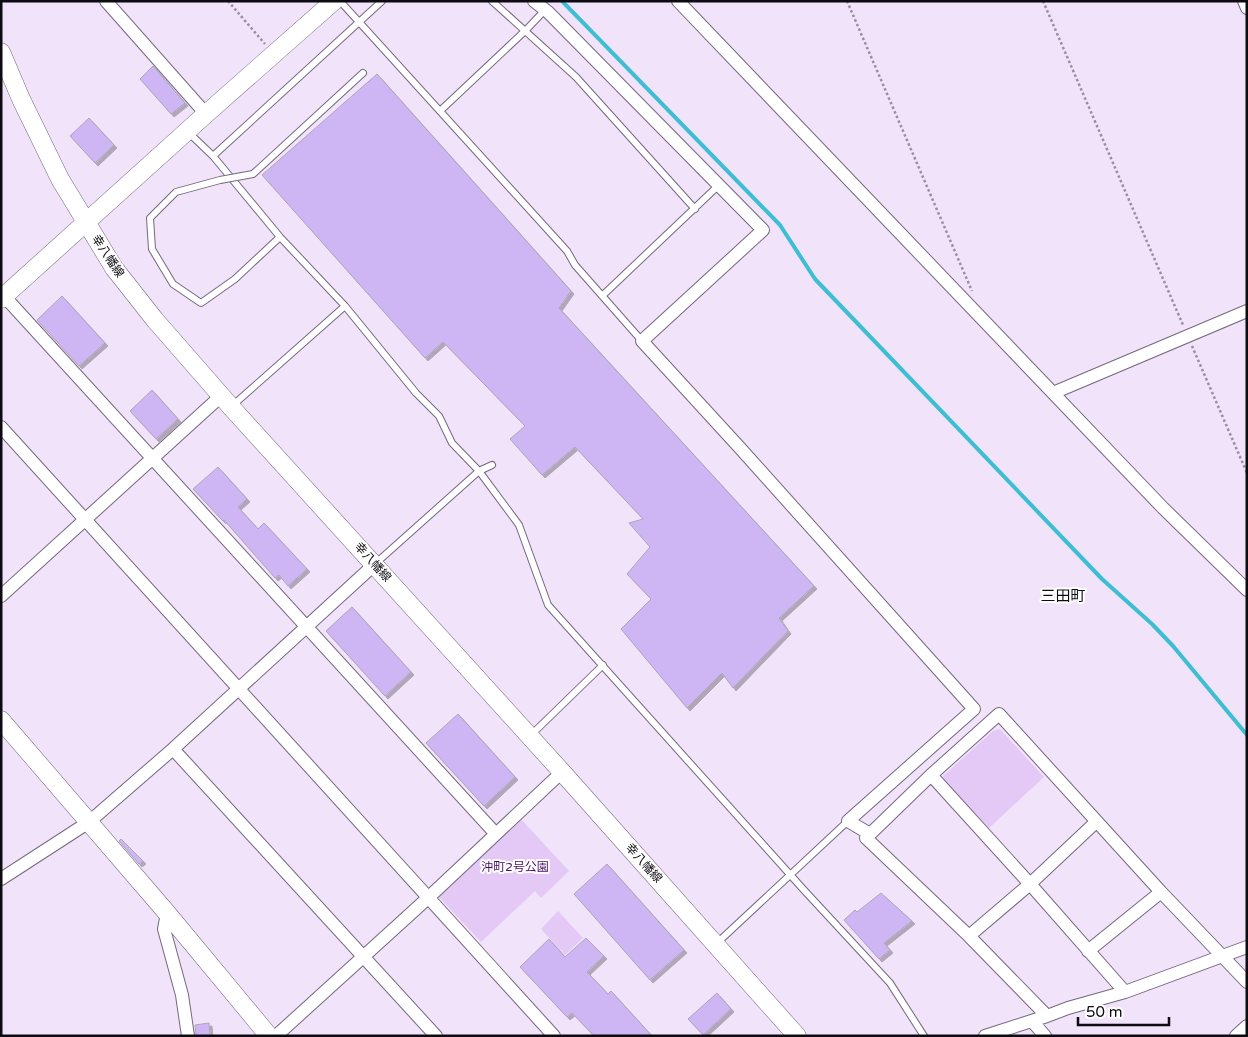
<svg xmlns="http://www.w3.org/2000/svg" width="1248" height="1037" font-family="'Varela Round','Noto Sans JP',sans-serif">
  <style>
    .green { fill: #e4c9f7 }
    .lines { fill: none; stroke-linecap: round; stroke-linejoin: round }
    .stream { stroke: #3dbed2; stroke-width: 4 }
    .building { fill: #ceb5f4; stroke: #ada5bb; filter: url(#shadow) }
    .lane-casing { stroke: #74697c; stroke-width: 8 }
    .street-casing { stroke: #74697c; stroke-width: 14 }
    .secondary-casing { stroke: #74697c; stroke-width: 19 }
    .path { stroke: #998fa0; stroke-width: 2.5; stroke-dasharray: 2.5 2.5; stroke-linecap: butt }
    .lane { stroke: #fff; stroke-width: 6 }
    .street { stroke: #fff; stroke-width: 12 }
    .secondary { stroke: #fff; stroke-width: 18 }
    .lane-bridge-casing { stroke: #74697c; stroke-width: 8; stroke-linecap: butt }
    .lane-bridge { stroke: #fff; stroke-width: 6 }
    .labels { text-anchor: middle; stroke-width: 4; stroke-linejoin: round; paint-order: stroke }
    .street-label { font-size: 12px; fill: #0e0a11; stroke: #fff }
    .park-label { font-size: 12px; fill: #480c64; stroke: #fff }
    .quarter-label { font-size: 15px; fill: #0e0a11; stroke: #fff }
  </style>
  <defs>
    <filter id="shadow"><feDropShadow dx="3" dy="3" stdDeviation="0" flood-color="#0004"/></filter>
  </defs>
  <rect width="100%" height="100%" fill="#f1e3fa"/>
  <path class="green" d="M1000 729 1044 777 989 828 945 782 943 776 993 731Z
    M520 818 569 871 541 898 535 891 481 942 438 896Z
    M558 911 583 938 565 955 541 929Z"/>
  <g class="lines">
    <path class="stream" d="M562 1 780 225 815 279 1102 579 1152 624 1173 646 1247 735"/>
  </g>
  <path class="building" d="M153 66 185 103 171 114 140 79Z
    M377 74 571 291 559 308 814 586 779 618 788 631 733 688 722 673 687 708 621 629 651 599 627 574 650 547 629 523 643 519 575 447 542 475 510 439 525 426 443 342 425 358 262 175Z
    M89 118 114 145 95 163 70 136Z
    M62 296 105 343 79 366 37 320Z
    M152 390 178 419 156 439 130 411Z
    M218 467 247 499 238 507 258 529 264 523 307 569 288 586 279 575 275 578 224 520 223 521 193 489Z
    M352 607 411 672 385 696 326 631Z
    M458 714 515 777 484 806 426 743Z
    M121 839 143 861 139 864 119 841Z
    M607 864 684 950 650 980 574 894Z
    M881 893 912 921 884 943 890 950 879 959 844 920 855 910 857 912Z
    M586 938 604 956 587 972 608 994 611 991 652 1036H594L572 1013 567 1017 520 967 549 939 565 957Z
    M717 993 731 1009 703 1035 688 1019Z
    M209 1023 210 1036H196L195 1025Z"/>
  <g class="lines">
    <defs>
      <path id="lane" d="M340 1 567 251 575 265 642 341
        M492 1 576 77 695 209
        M440 111 526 30 545 10
        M188 132 213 156 382 1
        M213 156 280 237 345 306 416 393 439 416 452 443 479 471 519 525 548 605 803 889 890 983 924 1036
        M242 176 253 174 363 73
        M220 180 176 192 150 218 152 249 173 284 201 303 235 279 280 237
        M602 296 719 185
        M232 406 345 306
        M376 563 479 471 492 465
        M530 736 603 665
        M717 943 848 821"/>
      <path id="street" d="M106 1 206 114
        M534 1 548 12 763 230 642 341 740 448 974 709 848 821 870 834
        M678 1 1163 508 1247 590
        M1244 1 1247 8
        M4 296 495 833
        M1053 393 1247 311
        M1 427 554 1036
        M1 596 221 396
        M173 749 436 1036
        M931 775 1030 884 1125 992
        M1 879 89 822 173 749 375 564
        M167 913 164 929 182 995 188 1036
        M969 936 1030 884 1096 822
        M1088 951 1161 892
        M1047 1016 969 936 866 838 931 775 999 714 1161 892 1247 982
        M1032 1021 1045 1036
        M276 1036 429 897 562 772
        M985 1036 1047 1016 1068 1008 1125 992 1247 947
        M1236 1036 1247 1026"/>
      <path id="secondary" d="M1 52 21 99 60 179 114 268 155 320 231 407 562 772 797 1036
        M1 299 206 114 334 1
        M1 720 167 913 269 1036"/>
    </defs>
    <use href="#lane" class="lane-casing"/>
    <use href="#street" class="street-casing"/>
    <use href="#secondary" class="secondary-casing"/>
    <path class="path" d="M228 1 265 44
      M847 1 972 291
      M1043 1 1183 325
      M1192 346 1247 473"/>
    <use href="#lane" class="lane"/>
    <use href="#street" class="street"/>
    <use href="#secondary" class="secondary"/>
    <defs>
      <path id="lane-bridge" d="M220 180 242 176"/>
    </defs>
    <use href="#lane-bridge" class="lane-bridge-casing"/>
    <use href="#lane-bridge" class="lane-bridge"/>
  </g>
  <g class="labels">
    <g class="street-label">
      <text transform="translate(108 256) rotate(57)" y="4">幸八幡線</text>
      <text transform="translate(373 562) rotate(48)" y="4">幸八幡線</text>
      <text transform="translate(644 863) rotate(48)" y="4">幸八幡線</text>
    </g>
    <g class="park-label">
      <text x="515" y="871">沖町2号公園</text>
    </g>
    <g class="quarter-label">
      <text x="1063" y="601">三田町</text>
    </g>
  </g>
  <rect width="1248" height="1037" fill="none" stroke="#0e0a11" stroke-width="5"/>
  <path d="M1078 1017v8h91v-8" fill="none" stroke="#0e0a11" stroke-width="2.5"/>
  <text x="1086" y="1017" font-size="15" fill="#0e0a11" stroke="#ffffff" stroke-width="4" paint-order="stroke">50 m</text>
</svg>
